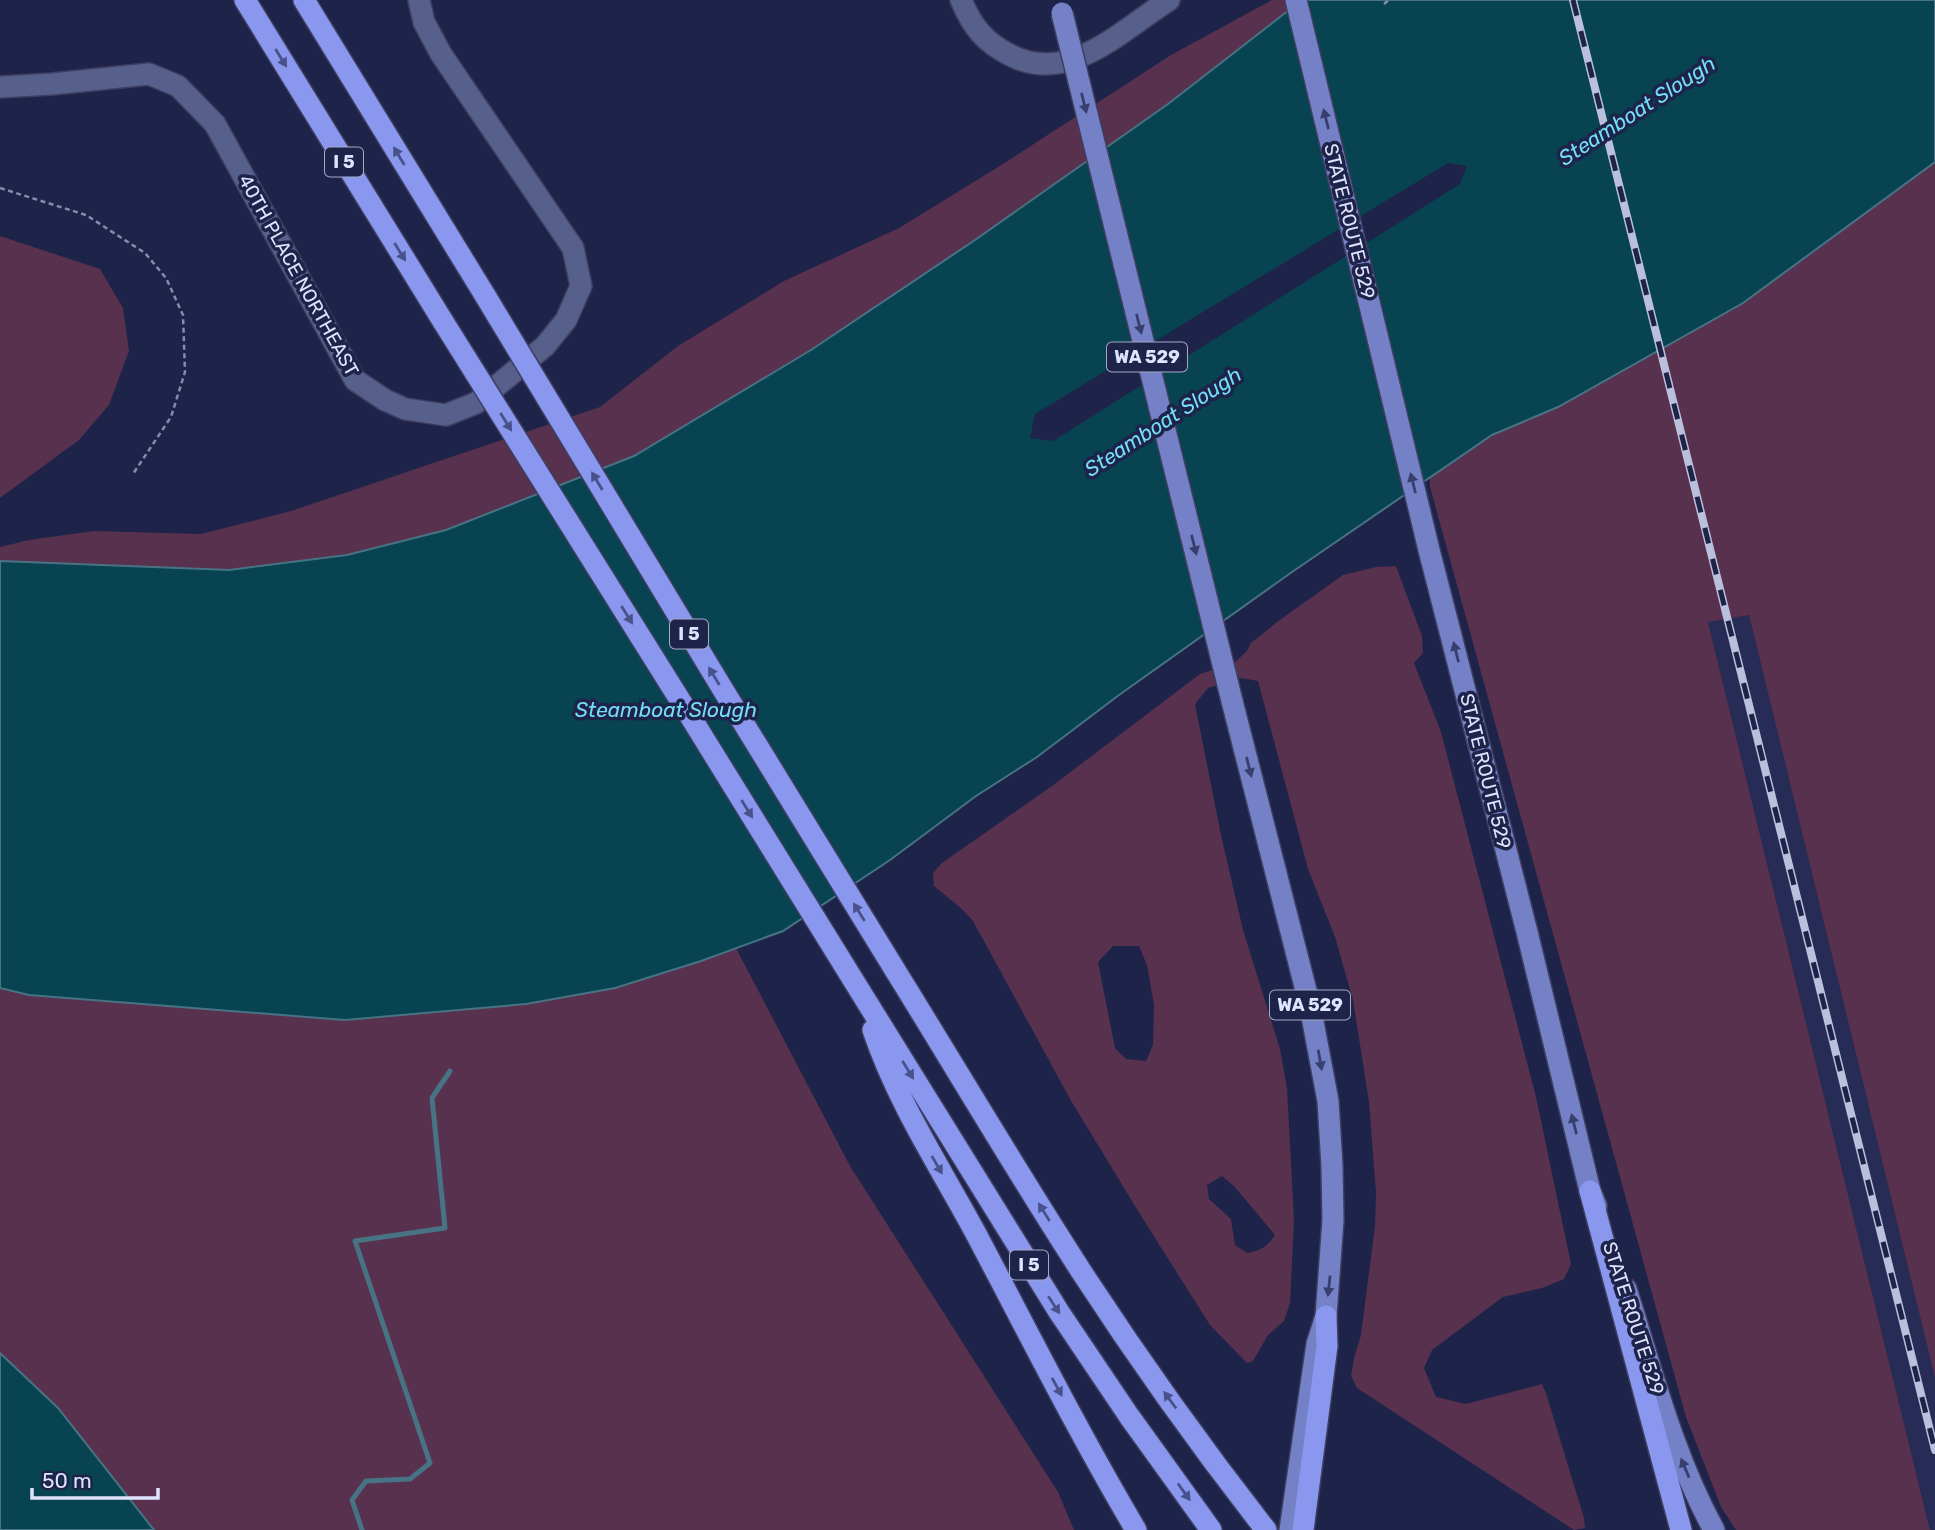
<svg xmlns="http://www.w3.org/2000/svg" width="1935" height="1530" font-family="Rubik,sans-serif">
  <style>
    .built { fill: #272c57 }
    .green { fill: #57314e; fill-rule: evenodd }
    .water { fill: #074350; stroke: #487384; stroke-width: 2 }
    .pier { fill: #1e2349 }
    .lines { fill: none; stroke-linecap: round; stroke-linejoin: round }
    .stream { stroke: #487384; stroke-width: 5 }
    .minor-casing { stroke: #3d3e60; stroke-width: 24 }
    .major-casing { stroke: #3d3e60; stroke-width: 24 }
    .highway-casing { stroke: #3d3e60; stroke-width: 24 }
    .path { stroke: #878cac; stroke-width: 2.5; stroke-dasharray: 5 3.5; stroke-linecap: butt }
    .minor { stroke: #575f8b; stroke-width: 21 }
    .major { stroke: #7581c7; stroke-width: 21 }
    .highway { stroke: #8997ef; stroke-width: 21 }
    .rail-casing { stroke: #babfdb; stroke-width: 8 }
    .rail { stroke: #1e2349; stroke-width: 5; stroke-dasharray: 16; stroke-linecap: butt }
    .major-bridge-casing { stroke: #3d3e60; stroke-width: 24; stroke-linecap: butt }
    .highway-bridge-casing { stroke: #3d3e60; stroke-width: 24; stroke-linecap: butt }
    .major-bridge { stroke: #7581c7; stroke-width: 21 }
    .highway-bridge { stroke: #8997ef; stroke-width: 21 }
    .oneway { fill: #49518b }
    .oneway2 { fill: #383f6f }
    .labels { text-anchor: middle; stroke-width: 7; stroke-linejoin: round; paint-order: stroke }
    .shield { fill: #1e2349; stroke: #a5aac8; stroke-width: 2 }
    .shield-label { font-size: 18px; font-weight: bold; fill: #dfe4fe }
    .street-label { font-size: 19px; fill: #dfe4fe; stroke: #1e2349 }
    .water-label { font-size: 21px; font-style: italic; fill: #74ddf7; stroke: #1e2349 }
  </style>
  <rect width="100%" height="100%" fill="#1e2349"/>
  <path class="built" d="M1749 615 1935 1378V1530H1930L1708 621Z"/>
  <path class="green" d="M1272 0H1302L1168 104 975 240 811 350 634 456 446 530 347 555 229 570 0 561V547L29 540 94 531 201 534 291 511 600 407 678 346 784 281 899 228 1003 164 1171 55Z
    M1935 162V1378L1749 615 1708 622 1930 1530H1736L1721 1507 1686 1417 1430 487V478L1492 435 1558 407 1743 303Z
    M0 236 100 269 123 308 129 351 109 405 79 440 0 498Z
    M1396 566 1422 636 1423 653 1414 663 1441 732 1536 1097 1571 1264 1564 1279 1542 1288 1503 1297 1432 1350 1424 1368 1436 1397 1466 1404 1542 1384 1546 1393 1584 1518 1585 1528 1574 1530 1357 1388 1351 1376 1354 1358 1361 1335 1375 1226 1376 1193 1369 1102 1353 1000 1335 937 1308 869 1258 681 1241 678 1208 688 1195 704 1221 835 1243 930 1280 1049 1287 1088 1294 1220 1290 1303 1284 1321 1268 1335 1253 1361 1247 1363 1210 1325 1138 1211 1070 1099 973 921 962 909 934 886 933 873 942 863 1052 786 1200 674 1233 664 1247 651 1251 643 1281 619 1343 575 1376 567ZM1113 946H1139L1147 965 1154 1005 1153 1045 1146 1061 1126 1059 1115 1048 1098 962ZM1222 1176 1234 1186 1275 1235C1267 1247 1261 1250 1247 1253L1235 1245 1231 1219 1209 1199 1207 1185Z
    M736 948 850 1166 1058 1492 1074 1530H154L58 1408 0 1353V988L29 995 345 1020 526 1004 615 988Z"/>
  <path class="water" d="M1302 0H1935V162L1743 303 1558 407 1492 435 1292 572 1119 695 1037 757 976 796 890 860 783 931 701 961 615 988 526 1004 345 1020 29 995 0 988V561L229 570 347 555 446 530 634 456 811 350 975 240 1168 104Z
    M0 1353 58 1408 154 1530H0Z"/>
  <path class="pier" d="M1448 163 1467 166 1460 184 1053 441 1030 438 1035 414Z"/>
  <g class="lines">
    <path class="stream" d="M362 1530 352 1500 366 1481 410 1479 430 1463 355 1241 445 1228 432 1098 450 1071"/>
    <defs>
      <path id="minor" d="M961 0C972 26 984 42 1010 55 1069 86 1123 29 1169 0
        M0 87 52 84 149 74 178 86 215 124 355 380 385 400 405 409 446 415 476 403 545 346 566 320 581 286 573 248 441 54 424 22 419 0"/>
      <path id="major" d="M1296 0 1429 550 1527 932 1590 1191 1596 1206
        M1232 701 1310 1006 1328 1101 1332 1166 1333 1220 1326 1316 1317 1344 1290 1530
        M1626 1289C1652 1371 1673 1455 1714 1530"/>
      <path id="highway" d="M245 0 444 323
        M304 0 486 297
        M895 970C957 1070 1017 1172 1081 1271 1139 1360 1201 1447 1266 1530
        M860 991 1059 1312 1129 1416 1211 1530
        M873 1030C897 1101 938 1164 974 1230 1027 1330 1078 1432 1136 1530
        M1590 1191 1681 1530
        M1303 1530 1327 1346 1326 1316"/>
    </defs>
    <use href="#minor" class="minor-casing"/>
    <use href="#major" class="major-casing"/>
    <use href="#highway" class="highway-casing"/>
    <path class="path" d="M1384 4 1389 0
      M0 188 86 215 145 253 166 278 183 315 185 372 171 417 133 474"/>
    <use href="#minor" class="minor"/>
    <use href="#major" class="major"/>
    <use href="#highway" class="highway"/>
    <defs>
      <path id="rail" d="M1573 0 1935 1450"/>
    </defs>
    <use href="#rail" class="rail-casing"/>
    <use href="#rail" class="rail"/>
    <defs>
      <path id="major-bridge" d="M1062 13 1232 701"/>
      <path id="highway-bridge" d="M486 297 722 688 895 970
        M444 323 685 708 860 991"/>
    </defs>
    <use href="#major-bridge" class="major-bridge-casing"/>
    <use href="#highway-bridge" class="highway-bridge-casing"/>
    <use href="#major-bridge" class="major-bridge"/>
    <use href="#highway-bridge" class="highway-bridge"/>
  </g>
  <defs><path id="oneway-solid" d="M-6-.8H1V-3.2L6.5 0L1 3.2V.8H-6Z" transform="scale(1.75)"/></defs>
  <g class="oneway">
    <use href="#oneway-solid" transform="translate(281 58) rotate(58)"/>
    <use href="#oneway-solid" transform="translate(399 156) rotate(-121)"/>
    <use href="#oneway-solid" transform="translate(400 252) rotate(58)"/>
    <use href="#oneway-solid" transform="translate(506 422) rotate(58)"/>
    <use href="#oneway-solid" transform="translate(597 481) rotate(-121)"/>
    <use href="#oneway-solid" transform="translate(627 615) rotate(58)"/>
    <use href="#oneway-solid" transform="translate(714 676) rotate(-121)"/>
    <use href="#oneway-solid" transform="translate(747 809) rotate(58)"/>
    <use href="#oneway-solid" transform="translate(859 912) rotate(-122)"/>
    <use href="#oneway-solid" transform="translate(908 1070) rotate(58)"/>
    <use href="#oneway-solid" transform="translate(937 1165) rotate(60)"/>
    <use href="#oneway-solid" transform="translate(1044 1212) rotate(-122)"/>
    <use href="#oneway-solid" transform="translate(1054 1305) rotate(57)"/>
    <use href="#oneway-solid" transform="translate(1057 1387) rotate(61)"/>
    <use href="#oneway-solid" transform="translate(1170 1400) rotate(-126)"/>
    <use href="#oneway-solid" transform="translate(1184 1492) rotate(54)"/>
  </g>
  <g class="oneway2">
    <use href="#oneway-solid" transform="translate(1084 103) rotate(76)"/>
    <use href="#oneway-solid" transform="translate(1326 119) rotate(-104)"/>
    <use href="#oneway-solid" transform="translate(1139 324) rotate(76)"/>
    <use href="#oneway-solid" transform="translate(1413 483) rotate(-104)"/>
    <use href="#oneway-solid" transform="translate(1194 545) rotate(76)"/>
    <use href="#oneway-solid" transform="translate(1456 652) rotate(-104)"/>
    <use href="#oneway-solid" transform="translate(1249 767) rotate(76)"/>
    <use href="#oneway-solid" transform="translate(1320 1060) rotate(80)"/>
    <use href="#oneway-solid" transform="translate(1574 1124) rotate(-104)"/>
    <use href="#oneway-solid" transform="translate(1329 1286) rotate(96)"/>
    <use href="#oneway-solid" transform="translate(1685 1468) rotate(-113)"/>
  </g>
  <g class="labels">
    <g class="shield">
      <rect x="325" y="147.5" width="38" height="29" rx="5"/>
      <rect x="1107" y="342.5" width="80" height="29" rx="5"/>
      <rect x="670" y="619.5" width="38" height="29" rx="5"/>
      <rect x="1270" y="990.5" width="80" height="29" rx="5"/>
      <rect x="1010" y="1250.5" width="38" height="29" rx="5"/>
    </g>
    <g class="shield-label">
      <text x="344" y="168">I 5</text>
      <text x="1147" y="363">WA 529</text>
      <text x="689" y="640">I 5</text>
      <text x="1310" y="1011">WA 529</text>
      <text x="1029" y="1271">I 5</text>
    </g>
    <g class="street-label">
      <text transform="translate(1350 221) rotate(76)" y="7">STATE ROUTE 529</text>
      <text transform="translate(299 275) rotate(61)" y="7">40TH PLACE NORTHEAST</text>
      <text transform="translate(1486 771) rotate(76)" y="7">STATE ROUTE 529</text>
      <text transform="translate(1634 1318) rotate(72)" y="7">STATE ROUTE 529</text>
    </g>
    <g class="water-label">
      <text transform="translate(1637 111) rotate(-33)" y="7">Steamboat Slough</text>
      <text transform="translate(1163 422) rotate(-33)" y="7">Steamboat Slough</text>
      <text x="666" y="717">Steamboat Slough</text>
    </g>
  </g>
  <path d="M32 1488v10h126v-10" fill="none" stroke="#dfe4fe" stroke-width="3.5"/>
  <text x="42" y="1488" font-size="21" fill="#dfe4fe" stroke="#1e2349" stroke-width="5" paint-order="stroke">50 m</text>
</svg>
